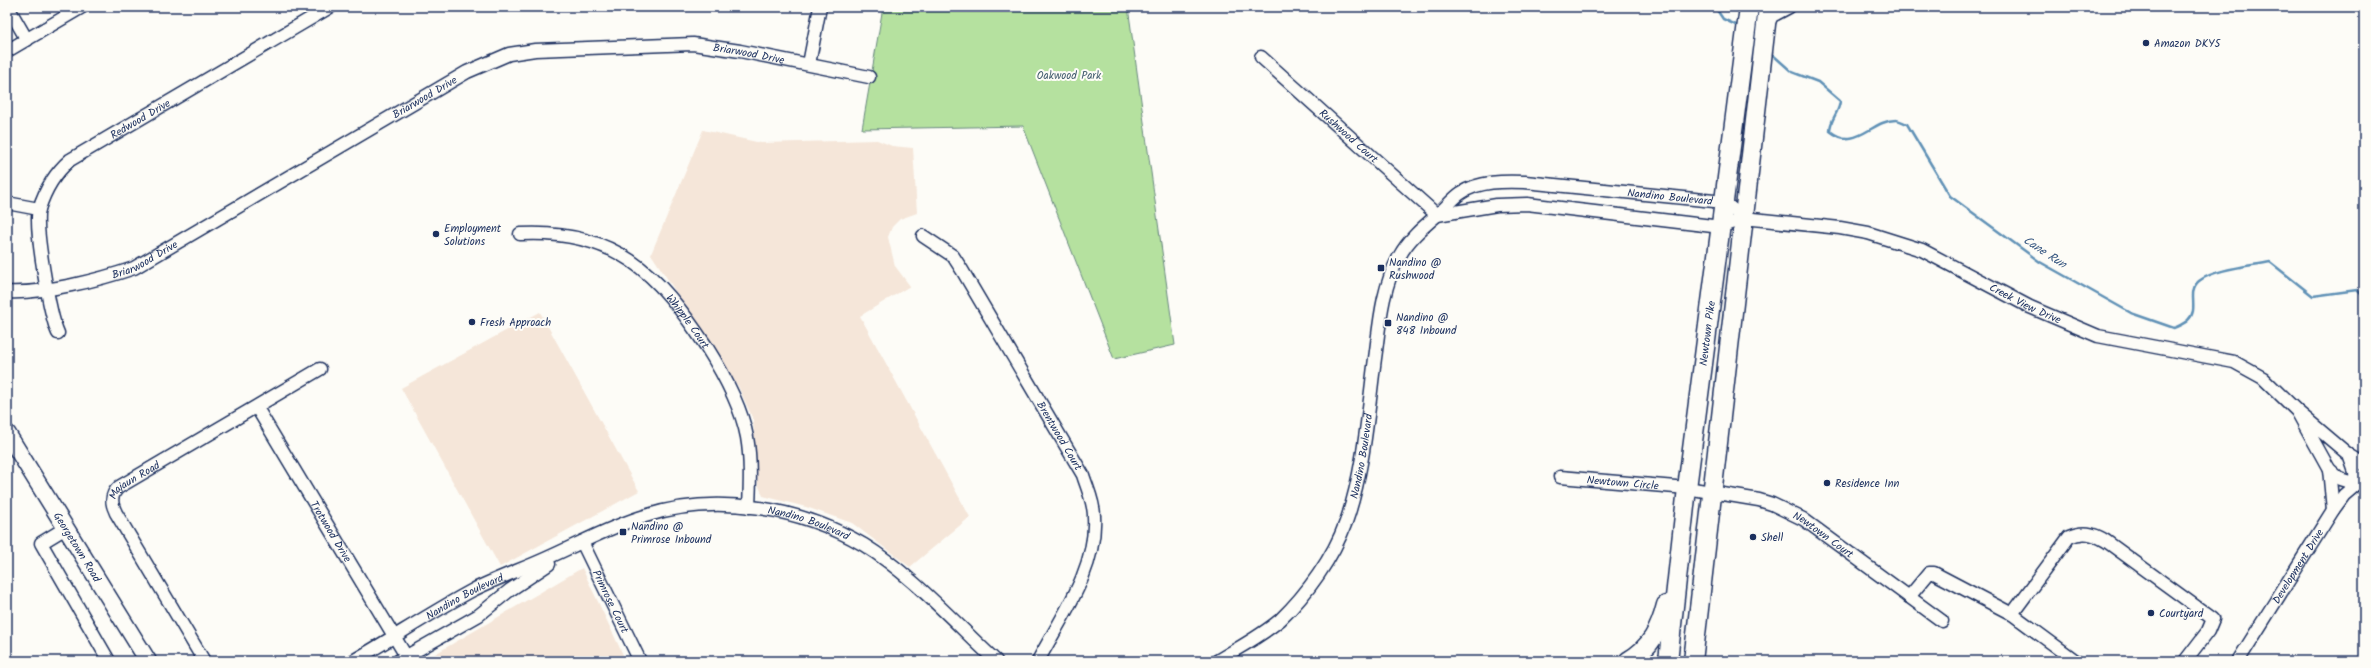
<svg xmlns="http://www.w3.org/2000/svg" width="2371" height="668" font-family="Kalam,sans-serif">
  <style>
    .built { fill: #f5e6d9 }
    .green { fill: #b5e19f; stroke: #68887e }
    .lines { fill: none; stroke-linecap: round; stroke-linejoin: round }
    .stream { stroke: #6091b6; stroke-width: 2.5 }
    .minor-casing { stroke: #1b2f5e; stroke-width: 15 }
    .major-casing { stroke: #1b2f5e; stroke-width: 19 }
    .highway-casing { stroke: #1b2f5e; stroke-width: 21 }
    .minor { stroke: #fdfcf7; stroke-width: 12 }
    .major { stroke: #fdfcf7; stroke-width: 16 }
    .highway { stroke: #fdfcf7; stroke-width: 18 }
    .poi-dot { fill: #1b2f5e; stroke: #fdfcf7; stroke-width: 1.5 }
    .labels { text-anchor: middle; stroke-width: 4; stroke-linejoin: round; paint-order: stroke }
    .poi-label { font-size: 11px; fill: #1b2f5e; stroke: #fdfcf7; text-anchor: start }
    .street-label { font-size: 11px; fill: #1b2f5e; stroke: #fdfcf7 }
    .park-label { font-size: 11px; fill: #425c6e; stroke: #fdfcf7 }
    .water-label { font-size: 12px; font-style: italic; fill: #385882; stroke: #fdfcf7 }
  </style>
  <rect width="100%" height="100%" fill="#fdfcf7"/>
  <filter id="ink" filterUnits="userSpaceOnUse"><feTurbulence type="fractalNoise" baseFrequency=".025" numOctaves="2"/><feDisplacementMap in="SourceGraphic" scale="8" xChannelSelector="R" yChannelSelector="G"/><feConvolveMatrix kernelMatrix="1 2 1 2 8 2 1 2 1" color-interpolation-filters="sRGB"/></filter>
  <g filter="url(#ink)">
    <path class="built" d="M703 130 761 143 877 140 892 146 913 148 917 213 900 219 892 227 888 237 895 266 910 286 860 316 970 517 910 567 852 523 806 507 763 496 758 484 753 419 738 386 651 254Z
      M540 312 639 491 500 567 401 388Z
      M582 568 626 661H423Z"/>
    <path class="green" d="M883 7H1128L1175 345 1114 359 1023 126 862 129Z"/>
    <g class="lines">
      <path class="stream" d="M1715 7 1723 19 1736 25
        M1773 55 1792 72 1818 82 1840 101C1839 114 1830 118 1830 131 1856 152 1871 120 1896 120 1899 120 1904 123 1907 124L1950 196 2040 262 2131 313 2174 328C2178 326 2184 324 2188 320 2200 309 2186 292 2199 281 2214 269 2251 266 2270 262L2313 296 2357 290 2364 297"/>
      <defs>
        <g id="minor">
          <path d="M8 7 27 40"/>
          <path d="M1767 25 1772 16 1789 7"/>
          <path d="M7 51 82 7"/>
          <path id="s1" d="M1261 57 1437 215"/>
          <path d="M809 64 820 7"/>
          <path d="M7 203 39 209"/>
          <path id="s2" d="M1437 215 1497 205 1527 204 1721 227 1743 218 1840 228 1868 233 1922 250 2030 307 2098 336 2234 362 2263 378 2297 411 2349 455 2355 472 2356 484 2340 479 2329 469 2297 411"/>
          <path id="s3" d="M520 234C615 229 657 272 706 346 723 373 741 405 747 437 751 460 750 484 749 507"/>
          <path id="s4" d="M923 236 953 256 962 270 1083 475C1087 488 1094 502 1094 516 1097 569 1062 616 1038 661"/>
          <path id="s5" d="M7 292C43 294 99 280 134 268L467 72 509 54 535 50 693 44 740 51 869 77"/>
          <path id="s6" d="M58 333C50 316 34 226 39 209 45 190 55 173 70 160L330 7"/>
          <path id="s7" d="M257 408 406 656"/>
          <path d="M2349 455 2364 464"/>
          <path d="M2329 469 2333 510"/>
          <path id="s8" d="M1560 477 1687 488 1759 500 1772 504 1803 519 1942 621"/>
          <path d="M64 529 41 543 109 661"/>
          <path id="s9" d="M582 542 640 661"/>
          <path d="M1909 597 1929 573H1934L2012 614 2076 661"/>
          <path d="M2012 614 2069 537C2083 531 2093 533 2106 541L2213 619 2208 631 2185 661"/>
          <path id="s10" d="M204 661 116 513C111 503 110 495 119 487L320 369"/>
          <path id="s11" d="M353 661C393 638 432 612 473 590 497 578 523 569 547 558 579 544 611 526 645 516 716 493 800 507 864 545 911 574 955 623 996 661"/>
          <path d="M398 661 479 615 510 590 549 564"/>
          <path id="s12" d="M1217 661C1238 648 1261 636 1280 620 1307 594 1333 558 1346 522 1365 468 1368 408 1376 351 1380 319 1383 286 1399 257 1408 240 1422 228 1436 216 1445 209 1452 199 1461 193 1479 181 1504 181 1525 182L1724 202 1743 218"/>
          <path id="s13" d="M2238 661 2333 510 2344 495 2364 478"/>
        </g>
        <g id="major">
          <path id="s14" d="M7 433 148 661"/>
        </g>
        <g id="highway">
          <path d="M1628 661C1651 648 1660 629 1666 605"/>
          <path id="s15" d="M1668 661 1687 488 1749 7"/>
          <path d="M1693 661 1768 7"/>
        </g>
      </defs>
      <use href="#minor" class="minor-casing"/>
      <use href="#major" class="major-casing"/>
      <use href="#highway" class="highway-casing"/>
      <use href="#minor" class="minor"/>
      <use href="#major" class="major"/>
      <use href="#highway" class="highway"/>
    </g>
  </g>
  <g class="poi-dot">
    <circle cx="2146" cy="43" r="4"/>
    <circle cx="436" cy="234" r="4"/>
    <rect x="1377" y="264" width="8" height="8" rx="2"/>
    <circle cx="472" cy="322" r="4"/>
    <rect x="1384" y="319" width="8" height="8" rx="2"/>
    <circle cx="1827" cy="483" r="4"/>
    <rect x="619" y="528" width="8" height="8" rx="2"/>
    <circle cx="1753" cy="537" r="4"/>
    <circle cx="2151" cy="613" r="4"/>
  </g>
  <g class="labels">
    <g class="poi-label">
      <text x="2154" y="47">Amazon DKY5</text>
      <text x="444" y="232">Employment<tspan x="444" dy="13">Solutions</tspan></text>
      <text x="1389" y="266">Nandino @<tspan x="1389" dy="13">Rushwood</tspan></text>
      <text x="1396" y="321">Nandino @<tspan x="1396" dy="13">848 Inbound</tspan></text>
      <text x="480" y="326">Fresh Approach</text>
      <text x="1835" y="487">Residence Inn</text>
      <text x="631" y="530">Nandino @<tspan x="631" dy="13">Primrose Inbound</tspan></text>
      <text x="1761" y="541">Shell</text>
      <text x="2159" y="617">Courtyard</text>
    </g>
    <g class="street-label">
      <text dy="4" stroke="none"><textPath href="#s5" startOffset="803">Briarwood Drive</textPath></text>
      <text dy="4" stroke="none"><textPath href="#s5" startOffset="467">Briarwood Drive</textPath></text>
      <text dy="4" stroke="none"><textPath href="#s6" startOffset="266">Redwood Drive</textPath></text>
      <text dy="4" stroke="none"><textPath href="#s1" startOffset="118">Rushwood Court</textPath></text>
      <text dy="4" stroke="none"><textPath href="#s12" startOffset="767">Nandino Boulevard</textPath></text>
      <text dy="4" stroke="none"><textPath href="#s5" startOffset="143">Briarwood Drive</textPath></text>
      <text dy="4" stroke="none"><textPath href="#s2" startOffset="609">Creek View Drive</textPath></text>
      <text dy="4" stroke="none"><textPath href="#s3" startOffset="200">Whipple Court</textPath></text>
      <text dy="4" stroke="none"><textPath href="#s15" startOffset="330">Newtown Pike</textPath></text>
      <text dy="4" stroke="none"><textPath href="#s4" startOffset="245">Brentwood Court</textPath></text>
      <text dy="4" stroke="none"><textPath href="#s12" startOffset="262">Nandino Boulevard</textPath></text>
      <text dy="4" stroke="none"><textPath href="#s8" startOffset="63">Newtown Circle</textPath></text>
      <text dy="4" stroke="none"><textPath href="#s10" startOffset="217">Majaun Road</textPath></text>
      <text dy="4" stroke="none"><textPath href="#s11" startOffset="494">Nandino Boulevard</textPath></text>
      <text dy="4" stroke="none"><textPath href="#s7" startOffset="144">Trotwood Drive</textPath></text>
      <text dy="4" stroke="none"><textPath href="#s8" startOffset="274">Newtown Court</textPath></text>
      <text dy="4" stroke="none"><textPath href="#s14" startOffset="134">Georgetown Road</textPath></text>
      <text dy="4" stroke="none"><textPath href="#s13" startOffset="112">Development Drive</textPath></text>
      <text dy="4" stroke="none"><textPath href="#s11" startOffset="129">Nandino Boulevard</textPath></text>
      <text dy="4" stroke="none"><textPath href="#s9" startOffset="66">Primrose Court</textPath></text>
    </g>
    <g class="park-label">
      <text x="1069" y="79">Oakwood Park</text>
    </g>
    <g class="water-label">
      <text transform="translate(2045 252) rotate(33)" y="4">Cane Run</text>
    </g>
  </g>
  <rect width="2371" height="668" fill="none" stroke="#fdfcf7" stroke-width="24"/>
  <rect x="12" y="12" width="2347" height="644" fill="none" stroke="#1b2f5e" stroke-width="1.5" filter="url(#ink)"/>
</svg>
